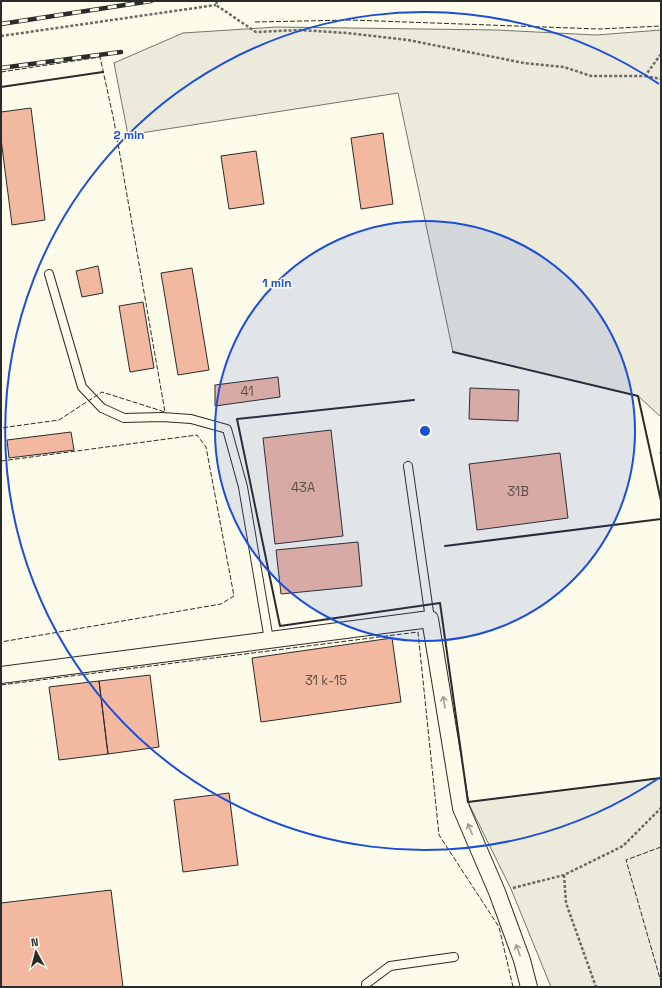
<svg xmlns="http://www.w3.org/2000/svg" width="662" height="988" font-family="'Space Grotesk',sans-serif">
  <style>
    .green { fill: #ecebdb; stroke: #74746e }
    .building { fill: #f2b8a0; stroke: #2b2b2b }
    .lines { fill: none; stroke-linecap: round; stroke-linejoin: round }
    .lane-casing { stroke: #2b2b2b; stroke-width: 10 }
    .street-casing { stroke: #2b2b2b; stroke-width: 18 }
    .path { stroke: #6a6964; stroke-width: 2.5; stroke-dasharray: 3 2; stroke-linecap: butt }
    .lane { stroke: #fdfbea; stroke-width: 8 }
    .street { stroke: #fdfbea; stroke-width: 16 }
    .rail-casing { stroke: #2b2b2b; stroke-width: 4.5 }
    .rail { stroke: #fdfbea; stroke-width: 3; stroke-dasharray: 9; stroke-linecap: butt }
    .fence { stroke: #2b2b2b; stroke-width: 1; stroke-dasharray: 5 2; stroke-linecap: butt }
    .wall { stroke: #2b2b2b; stroke-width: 2 }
    .oneway { stroke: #9e9d94 }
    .ring { fill: none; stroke: #1d4ed8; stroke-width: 2 }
    .labels { text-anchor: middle; stroke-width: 3; stroke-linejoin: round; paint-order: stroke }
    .number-label { font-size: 13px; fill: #5d4e48 }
    .centre { fill: #1d4ed8; stroke: #fdfbea; stroke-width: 2 }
    .ring-label { font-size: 12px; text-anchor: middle; font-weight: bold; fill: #1d4ed8; stroke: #fdfbea; stroke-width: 3; stroke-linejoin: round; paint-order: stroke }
  </style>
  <rect width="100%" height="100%" fill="#fdfbea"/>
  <path class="green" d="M277 27 496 30 596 35 661 30V417L638 396 453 352 398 93 128 135 114 63 183 33Z
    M661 778V987H551L511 889 468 802Z"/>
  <path class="building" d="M31 108 45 220 12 225 1 139V112Z
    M383 133 393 204 361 209 351 138Z
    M256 151 264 204 229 209 221 156Z
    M98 266 103 293 82 297 76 271Z
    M192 268 209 370 178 375 161 273Z
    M143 302 154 368 130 372 119 306Z
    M278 377 280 397 215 406V385Z
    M470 388 519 390 518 421 469 419Z
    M331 430 343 536 275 544 263 438Z
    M71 432 74 450 9 458 7 440Z
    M560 453 568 518 477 530 469 464Z
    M358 542 362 586 281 594 276 550Z
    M392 638 401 702 261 722 252 658Z
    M150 675 159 747 108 754 99 681Z
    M99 681 108 754 59 760 49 687Z
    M229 793 238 865 183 872 174 800Z
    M111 890 123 987H1V903Z"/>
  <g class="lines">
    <defs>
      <path id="lane" d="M49 274 82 387 102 408 124 418 162 417 191 419 227 429 243 487 269 640
        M408 466 430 619
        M366 987V984L390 966 454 957"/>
      <path id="street" d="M1 675 430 619 461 808 497 892 522 960 529 987"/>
    </defs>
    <use href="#lane" class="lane-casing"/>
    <use href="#street" class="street-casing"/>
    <path class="path" d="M217 1 216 5 256 32 300 30 347 33 408 40 524 63 564 67 591 76H645L661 54
      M1 36 216 5
      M645 76 661 79
      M660 454 661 453
      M564 875 566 903 596 987
      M513 888 564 875 623 846 661 808"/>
    <use href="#lane" class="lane"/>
    <use href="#street" class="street"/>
    <defs>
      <path id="rail" d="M1 24 151 1
        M1 68 121 52"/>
    </defs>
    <use href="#rail" class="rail-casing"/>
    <use href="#rail" class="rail"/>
    <path class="fence" d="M255 22 351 20 599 29 661 26
      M1 72 100 57 114 121 165 412 102 392 59 420 1 428
      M1 461 197 435 206 447 234 596 221 604 1 642
      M1 685 418 632 439 835 499 927 513 987
      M661 847 626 860 661 982"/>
    <path class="wall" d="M1 87 103 72
      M453 352 638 396 661 501
      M414 400 237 419 280 626 440 603 468 802 661 778
      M445 546 661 519"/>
  </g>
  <defs><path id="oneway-shaft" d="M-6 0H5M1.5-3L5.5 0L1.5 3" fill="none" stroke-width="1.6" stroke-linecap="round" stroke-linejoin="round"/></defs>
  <g class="oneway">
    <use href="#oneway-shaft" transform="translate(444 702) rotate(-99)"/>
    <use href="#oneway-shaft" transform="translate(470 829) rotate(-113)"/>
    <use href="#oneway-shaft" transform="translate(518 950) rotate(-110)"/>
  </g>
  <circle cx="425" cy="431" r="210" fill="#1d4ed8" fill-opacity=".12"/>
  <g class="ring">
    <circle cx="425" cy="431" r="210"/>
    <path d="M659 778A419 419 0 1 1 659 84"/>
  </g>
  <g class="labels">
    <g class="number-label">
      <text x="247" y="396">41</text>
      <text x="303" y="492">43A</text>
      <text x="518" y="496">31B</text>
      <text x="326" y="685">31 k-15</text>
    </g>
  </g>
  <circle cx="425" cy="431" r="6" class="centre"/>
  <g class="ring-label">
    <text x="129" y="139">2 min</text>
    <text x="277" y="287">1 min</text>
  </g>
  <rect width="662" height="988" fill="none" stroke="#2b2b2b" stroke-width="4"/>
  <g transform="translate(36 952) rotate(353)" stroke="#fdfbea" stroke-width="3" paint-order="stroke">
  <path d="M0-3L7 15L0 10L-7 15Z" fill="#2b2b2b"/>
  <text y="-6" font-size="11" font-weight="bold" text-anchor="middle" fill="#2b2b2b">N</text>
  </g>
</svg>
